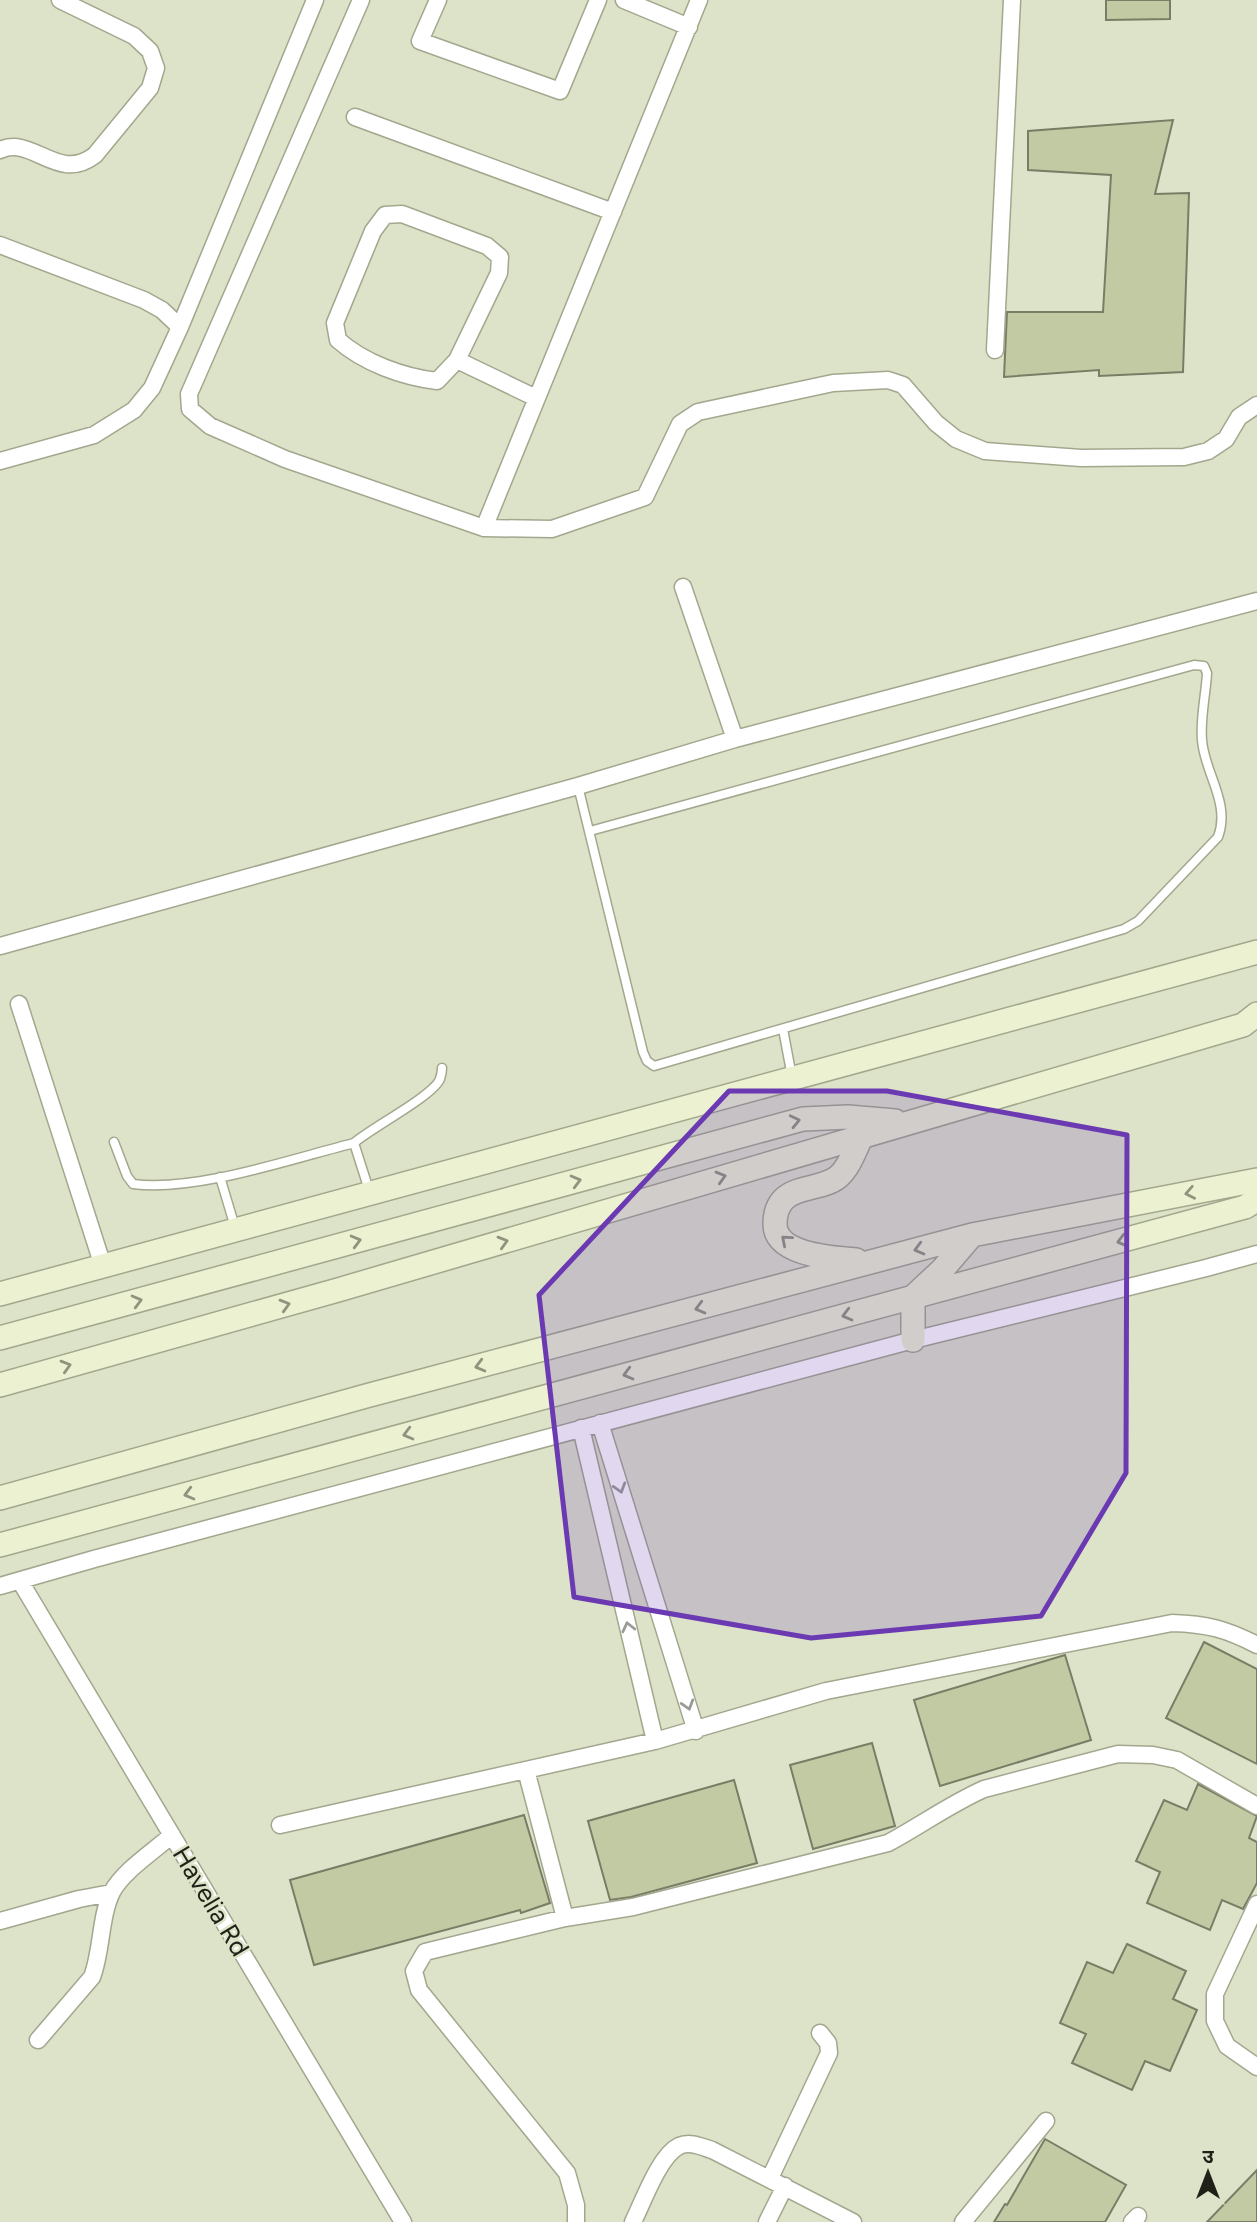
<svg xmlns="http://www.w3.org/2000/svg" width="1257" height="2222" font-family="Figtree,'Noto Sans Devanagari',sans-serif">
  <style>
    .building { fill: #c2caa3; stroke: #787d65; stroke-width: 2 }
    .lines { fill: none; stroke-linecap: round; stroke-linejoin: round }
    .lane-casing { stroke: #a2a78e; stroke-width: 11 }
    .street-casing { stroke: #a2a78e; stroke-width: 19 }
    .secondary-casing { stroke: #a2a78e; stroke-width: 26 }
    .lane { stroke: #fff; stroke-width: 8 }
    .street { stroke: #fff; stroke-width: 16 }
    .secondary { stroke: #ecf2d1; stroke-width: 23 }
    .oneway { stroke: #90947e }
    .oneway2 { stroke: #9a9b97 }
    .marked { fill: #6b3ab2; fill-opacity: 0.2; stroke: #6b3ab2; stroke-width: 5; stroke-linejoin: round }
    .labels { text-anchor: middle; stroke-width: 5; stroke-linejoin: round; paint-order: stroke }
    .street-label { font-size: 26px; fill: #1f2118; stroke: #dde3c8 }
  </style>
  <rect width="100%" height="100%" fill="#dde3c8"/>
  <path class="building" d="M1106 0H1170V19L1106 20Z
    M1173 120 1155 194 1189 193 1183 372 1099 376V370L1004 377 1007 312H1103L1111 175 1028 170V131Z
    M1204 1642 1257 1669V1764L1166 1718Z
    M1065 1655 1091 1740 940 1786 914 1700Z
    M872 1743 895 1826 813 1849 790 1765Z
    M734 1780 757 1863 631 1897 610 1900 588 1821Z
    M1198 1784 1257 1816 1249 1838 1257 1842V1883L1243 1909 1222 1900 1210 1930 1147 1903 1160 1872 1136 1861 1164 1800 1187 1810Z
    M524 1815 550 1903 521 1913 520 1910 314 1965 290 1880Z
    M1127 1944 1186 1971 1173 1999 1197 2010 1170 2071 1145 2061 1132 2090 1072 2063 1086 2034 1060 2023 1087 1962 1113 1973Z
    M1045 2139 1126 2185 1105 2222H994L1005 2204 1007 2205Z
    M1257 2170V2222H1207Z"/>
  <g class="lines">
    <defs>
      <path id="lane" d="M578 786 643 1052 647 1061 654 1066 1124 929 1138 921 1218 837C1231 803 1204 772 1202 740 1200 718 1206 694 1207 673L1204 666 1194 665 590 831
        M783 1029 792 1077
        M114 1142 127 1176 133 1184C196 1192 291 1159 354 1143 371 1128 433 1096 440 1079 441 1076 442 1072 442 1068
        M354 1143 369 1190
        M220 1177 235 1227"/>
      <path id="street" d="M361 0 189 394 190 409 210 426 285 459 484 528 552 529 645 497 680 424 698 412 833 383 888 380 903 385 936 423 956 439 985 451 1081 458 1184 457 1208 451 1226 439 1239 417 1257 405
        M438 0 420 41 560 91 598 0
        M624 0 689 27
        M355 117 613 212
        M0 150C33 135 58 184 95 155L150 88 156 68 150 51 134 36 60 0
        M402 214 487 246 500 257 499 273 457 360 437 381C403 377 364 363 338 340L335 323 373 231 385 215Z
        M0 245 144 300 162 310 180 327
        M995 350 1012 0
        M457 360 536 398
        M0 461 94 435 134 410 152 388 180 327 315 0
        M484 528 699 0
        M683 587 735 739
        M0 946 578 786 735 739 1257 601
        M19 1004 103 1266
        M600 1423 696 1731
        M581 1428 655 1741
        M20 1581 403 2222
        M0 1586 94 1559 913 1340 1206 1268 1257 1254
        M526 1770 565 1918
        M280 1825 655 1741 826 1691 1172 1623C1207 1624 1226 1629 1257 1645
        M1257 1904 1215 1994V2021L1227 2046 1257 2067
        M0 1921 79 1899 111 1893
        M38 2040 92 1977C102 1951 100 1916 112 1892 123 1871 154 1851 172 1835
        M770 2178 829 2053 828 2043 820 2033
        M576 2222V2205L567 2173 419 1990 414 1971 425 1952 565 1918 633 1907 888 1843C920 1826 950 1804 984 1789L1118 1754 1153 1755 1177 1760 1257 1806
        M633 2222C643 2202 659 2156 679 2146 690 2141 702 2147 712 2150L853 2222
        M767 2222 785 2186
        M963 2222 1046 2121
        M1132 2222 1138 2216"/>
      <path id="secondary" d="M856 1260C835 1258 775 1256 775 1224 775 1215 777 1206 784 1199 797 1186 823 1189 838 1177 850 1167 855 1149 862 1136
        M0 1294 1257 952
        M0 1338 803 1119 848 1117 895 1121
        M913 1340V1297L942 1270 972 1235
        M0 1385 338 1290 1243 1025 1257 1014
        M0 1498 366 1396 972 1235 1257 1180
        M0 1545 1245 1207 1257 1200"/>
    </defs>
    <use href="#lane" class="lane-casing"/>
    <use href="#street" class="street-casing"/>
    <use href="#secondary" class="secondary-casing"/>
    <use href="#lane" class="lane"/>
    <use href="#street" class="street"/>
    <use href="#secondary" class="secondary"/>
  </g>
  <defs><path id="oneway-chevron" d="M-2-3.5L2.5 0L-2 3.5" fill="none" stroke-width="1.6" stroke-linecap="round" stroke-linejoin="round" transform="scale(1.75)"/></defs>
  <g class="oneway">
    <use href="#oneway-chevron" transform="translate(795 1121) rotate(-13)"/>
    <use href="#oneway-chevron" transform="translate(721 1177) rotate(-16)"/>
    <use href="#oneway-chevron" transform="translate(576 1181) rotate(-15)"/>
    <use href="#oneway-chevron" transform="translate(1190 1193) rotate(169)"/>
    <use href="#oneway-chevron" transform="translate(786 1240) rotate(-139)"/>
    <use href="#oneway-chevron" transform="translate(356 1241) rotate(-15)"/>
    <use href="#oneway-chevron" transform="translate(1122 1241) rotate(165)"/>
    <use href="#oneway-chevron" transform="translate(503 1242) rotate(-16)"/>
    <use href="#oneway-chevron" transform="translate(919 1249) rotate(165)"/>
    <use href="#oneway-chevron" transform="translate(137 1301) rotate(-15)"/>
    <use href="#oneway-chevron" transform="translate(285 1305) rotate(-16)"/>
    <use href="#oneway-chevron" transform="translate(700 1308) rotate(165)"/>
    <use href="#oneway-chevron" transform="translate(847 1315) rotate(165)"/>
    <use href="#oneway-chevron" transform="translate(66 1366) rotate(-16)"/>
    <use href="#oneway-chevron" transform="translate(480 1366) rotate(165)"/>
    <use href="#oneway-chevron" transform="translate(628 1374) rotate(165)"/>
    <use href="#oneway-chevron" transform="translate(408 1434) rotate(165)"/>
    <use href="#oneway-chevron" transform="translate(189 1494) rotate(165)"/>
  </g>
  <g class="oneway2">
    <use href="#oneway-chevron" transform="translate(620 1488) rotate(73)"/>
    <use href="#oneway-chevron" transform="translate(628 1627) rotate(-103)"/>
    <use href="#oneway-chevron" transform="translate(688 1705) rotate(73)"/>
  </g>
  <path class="marked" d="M729 1091H887L1127 1135 1126 1473 1041 1616 811 1638 574 1597 539 1295Z"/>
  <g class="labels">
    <g class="street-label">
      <text transform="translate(211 1901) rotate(59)" y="9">Havelia Rd</text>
    </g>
  </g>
  <g transform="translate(1208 2173)" stroke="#dde3c8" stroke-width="5" paint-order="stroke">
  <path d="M0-5L12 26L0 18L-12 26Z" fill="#1f2118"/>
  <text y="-10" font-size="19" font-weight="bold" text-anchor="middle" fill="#1f2118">उ</text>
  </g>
</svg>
